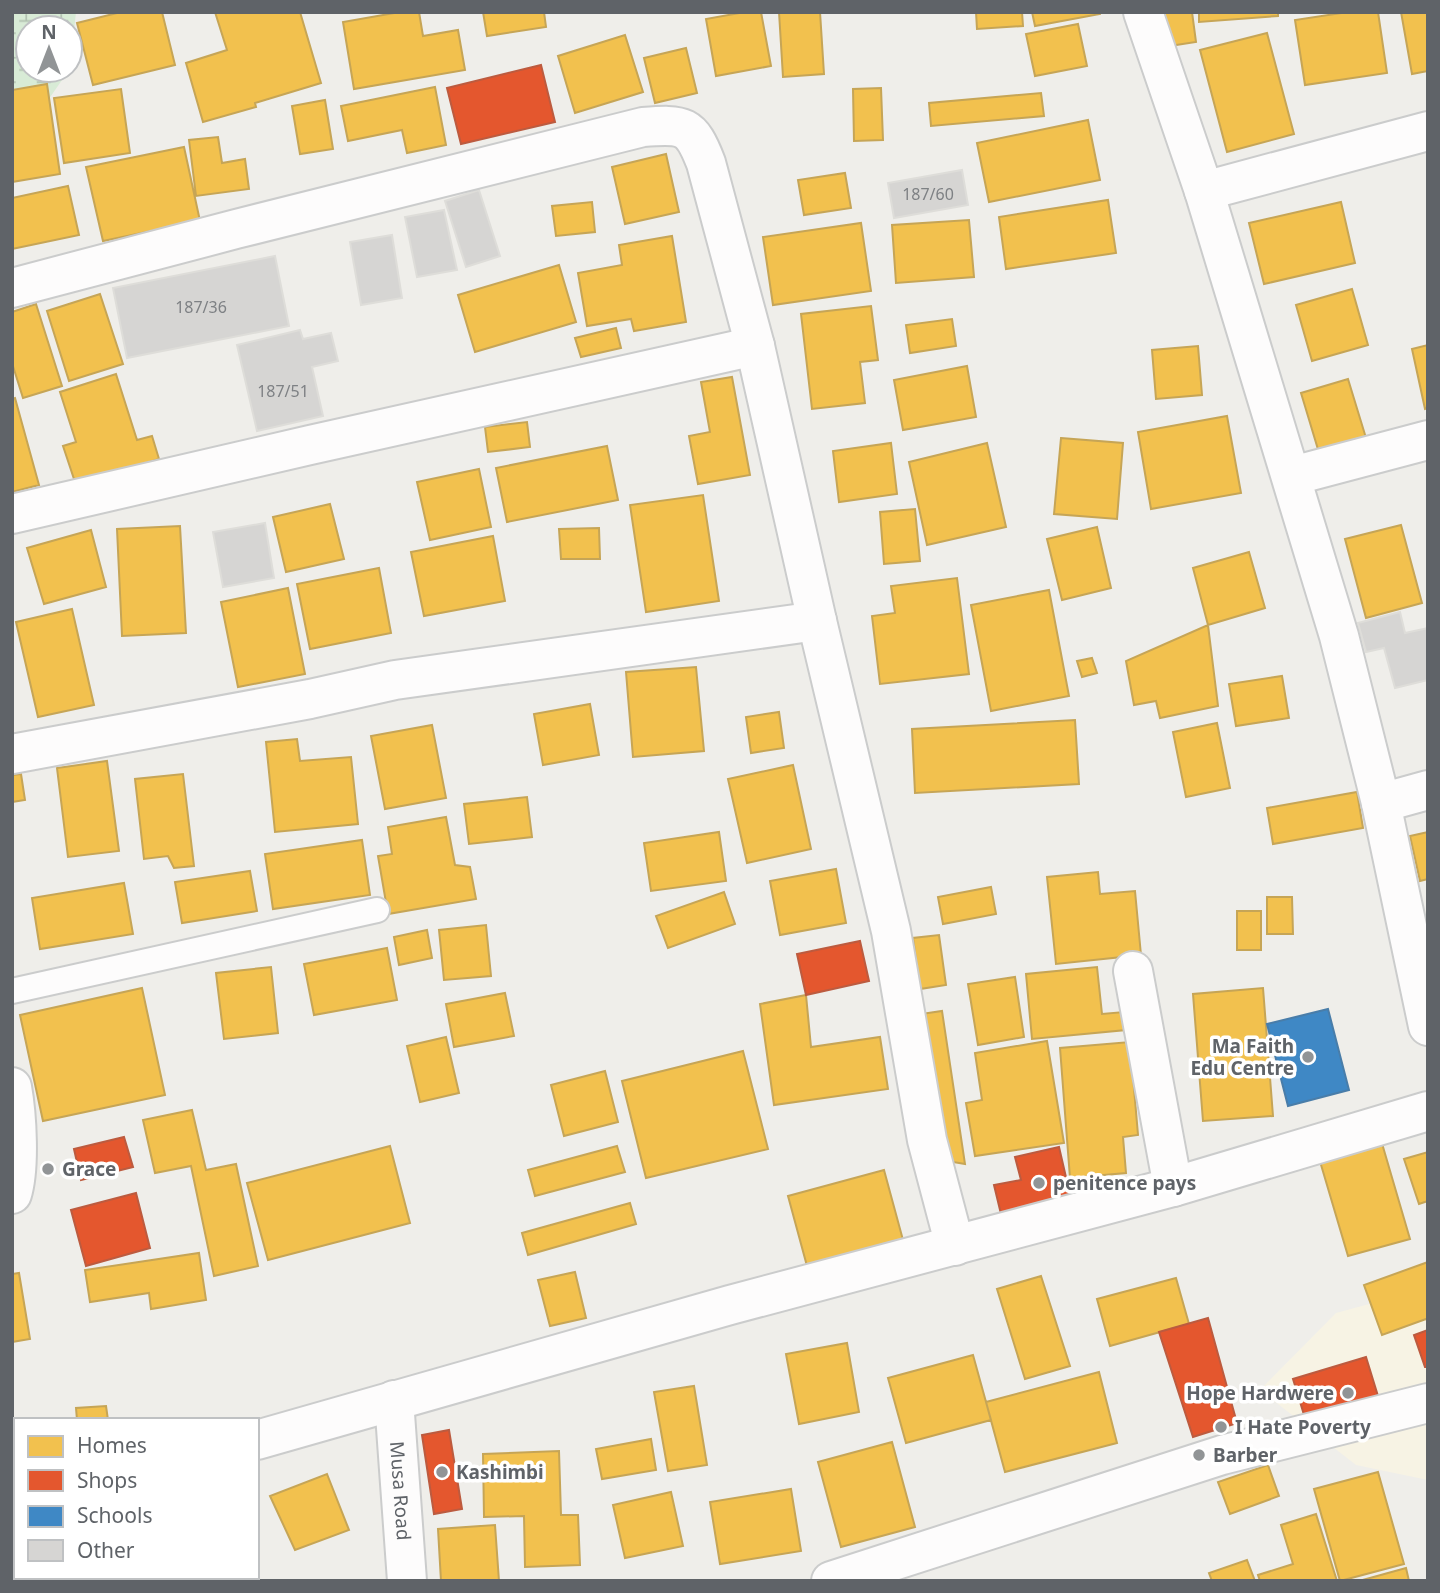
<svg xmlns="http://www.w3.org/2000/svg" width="1440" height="1593" font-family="'Noto Sans',sans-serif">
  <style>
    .commercial { fill: #f7f3e4 }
    .wetland { fill: url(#wetland-marsh) }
    .homes { fill: #f2c14e; stroke: #c6a556; stroke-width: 2 }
    .shops { fill: #e4572e; stroke: #bc5b3f; stroke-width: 2 }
    .schools { fill: #3f88c5; stroke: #497da9; stroke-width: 2 }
    .building { fill: #d6d5d3; stroke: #deddd9; stroke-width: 2 }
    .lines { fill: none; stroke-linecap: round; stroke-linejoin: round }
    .lane-casing { stroke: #cbcccc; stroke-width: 28 }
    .street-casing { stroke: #cbcccc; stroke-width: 42 }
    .lane { stroke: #fdfcfc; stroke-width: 24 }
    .street { stroke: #fdfcfc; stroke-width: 38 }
    .poi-dot { fill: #919496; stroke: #fff; stroke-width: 2.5 }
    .labels { text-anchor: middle; stroke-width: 7; stroke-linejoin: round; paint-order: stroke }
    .number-label { font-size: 16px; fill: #7e8184 }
    .poi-label { font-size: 19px; font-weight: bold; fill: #5f6368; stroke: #fff; text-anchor: start }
    .street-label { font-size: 19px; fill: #5f6368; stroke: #fff }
  </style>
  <defs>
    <pattern id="wetland-marsh" width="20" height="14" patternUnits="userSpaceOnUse" patternTransform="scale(1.75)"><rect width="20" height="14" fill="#d8ebd6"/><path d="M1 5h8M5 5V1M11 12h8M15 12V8" fill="none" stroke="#b2c2b1"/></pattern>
  </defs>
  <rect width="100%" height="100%" fill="#efeeea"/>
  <path class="commercial" d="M1428 1288V1480L1356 1465 1260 1390 1336 1313Z"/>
  <path class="wetland" d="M12 12H76L70 69V28H28V70H69L12 152Z"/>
  <path class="homes" d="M121 12H162L175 65 93 85 77 23Z
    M215 12H300L321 83 255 103 256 107 203 122 186 63 227 50Z
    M400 12H419L423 36 458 30 465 70 354 89 343 22Z
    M483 12H544L546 27 487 36Z
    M745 12H761L771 66 716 76 706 19Z
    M779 12H820L824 74 783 77Z
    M976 12H1022L1023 26 977 29Z
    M1032 12H1100V14L1035 26Z
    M1158 12H1192L1196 42 1163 47Z
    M1199 12H1278V16L1199 22Z
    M1348 12H1378L1387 73 1305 85 1295 20Z
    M1401 12H1428V71L1412 74Z
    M1078 24 1087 66 1035 76 1026 34Z
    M1267 33 1294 134 1227 152 1200 50Z
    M625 35 643 92 575 113 558 56Z
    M686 48 697 93 655 103 644 58Z
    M47 84 60 174 12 182V90Z
    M435 87 446 145 407 153 402 130 348 141 341 106Z
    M881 88 883 140 854 141 853 89Z
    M121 89 130 153 64 163 54 98Z
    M1041 93 1044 116 931 126 929 103Z
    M325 100 333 149 300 154 292 106Z
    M1088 120 1100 180 989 202 977 143Z
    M218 137 222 163 245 159 249 189 196 196 189 140Z
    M184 147 200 221 103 241 86 167Z
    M666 154 679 212 625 224 612 167Z
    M845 173 851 208 804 215 798 180Z
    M68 186 79 235 12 249V198Z
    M1108 200 1116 253 1006 269 999 217Z
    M592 202 595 232 556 236 552 206Z
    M1341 202 1355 263 1264 284 1249 223Z
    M969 220 974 277 896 283 892 225Z
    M861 223 871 291 773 305 763 237Z
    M672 236 686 322 634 331 631 319 587 326 578 273 622 265 619 245Z
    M559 265 576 322 475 352 458 295Z
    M1352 289 1368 345 1312 361 1296 305Z
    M100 294 123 364 69 381 47 311Z
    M36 304 62 386 23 398 12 363V312Z
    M871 306 878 360 860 362 865 403 812 409 801 314Z
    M952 319 956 346 910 353 906 325Z
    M616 328 621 348 581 357 575 338Z
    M1428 345V408L1425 409 1412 349Z
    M1198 346 1202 395 1156 399 1152 350Z
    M967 366 976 417 903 430 894 380Z
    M116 374 137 440 152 436 159 459 76 485 63 446 76 442 60 392Z
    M732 377 750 475 698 484 689 436 710 432 701 382Z
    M1348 379 1370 451 1323 466 1301 393Z
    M15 398 39 485 12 492V399Z
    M1227 416 1241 493 1151 509 1138 432Z
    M527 422 530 447 488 452 485 427Z
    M1061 438 1123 443 1117 519 1054 514Z
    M891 443 897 494 839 502 833 451Z
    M987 443 1006 527 927 545 909 462Z
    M607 446 618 500 507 522 496 468Z
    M479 469 491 527 430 540 417 482Z
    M703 495 719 601 646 612 630 505Z
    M330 504 344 559 286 572 273 517Z
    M915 509 920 561 884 564 880 512Z
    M1401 525 1422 603 1366 618 1345 539Z
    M180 526 186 633 122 636 117 529Z
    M1097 527 1111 588 1062 600 1047 539Z
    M599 528 600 559H561L559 529Z
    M91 530 106 587 44 604 27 548Z
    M493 536 505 601 424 616 411 552Z
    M1249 552 1265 608 1208 625 1193 568Z
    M379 568 391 633 310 649 297 584Z
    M957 578 969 674 880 684 872 616 895 613 891 586Z
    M288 588 305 674 238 687 221 602Z
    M1049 590 1069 696 991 711 971 605Z
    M72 609 94 705 38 717 16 622Z
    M1208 625 1218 706 1160 718 1156 701 1134 705 1126 661Z
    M1092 658 1097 673 1082 677 1077 661Z
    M696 667 704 751 633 757 626 672Z
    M1282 676 1289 718 1236 726 1229 684Z
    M590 704 599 755 543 765 534 714Z
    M779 712 784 748 751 753 746 717Z
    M1075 720 1079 784 915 793 912 729Z
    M1217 723 1230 788 1186 797 1173 732Z
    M432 725 446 798 385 809 371 736Z
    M297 739 300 761 351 757 358 824 275 832 266 742Z
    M107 761 119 851 68 857 57 768Z
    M793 765 811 849 747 863 728 779Z
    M21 774 25 800 12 802V775Z
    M183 774 194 866 174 868 168 856 144 859 135 779Z
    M1357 792 1363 828 1273 844 1267 808Z
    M527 797 532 837 469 844 464 804Z
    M446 817 455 865 470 867 476 899 388 914 378 856 392 854 388 827Z
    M719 832 726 881 651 891 644 843Z
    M1428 832V879L1420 881 1410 836Z
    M362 840 370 895 273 909 265 854Z
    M836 869 846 923 780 935 770 881Z
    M250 871 257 911 182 923 175 882Z
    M1098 872 1100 894 1135 891 1141 955 1056 964 1047 877Z
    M124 883 133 934 40 949 32 898Z
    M991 887 996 914 943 924 938 897Z
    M724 892 735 924 668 948 656 916Z
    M1267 897H1292L1293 934H1267Z
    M1237 911H1261V950H1237Z
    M486 925 491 976 444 980 439 930Z
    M427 930 432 958 399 965 394 937Z
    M939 935 946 985 920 989 913 938Z
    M387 948 397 1000 314 1015 304 964Z
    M271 967 278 1033 224 1039 216 973Z
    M1097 967 1102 1014 1124 1012 1126 1030 1032 1039 1026 974Z
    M1015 977 1024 1037 978 1045 968 984Z
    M142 988 165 1095 43 1121 20 1015Z
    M1263 988 1273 1116 1203 1121 1193 994Z
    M505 993 514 1036 454 1047 446 1004Z
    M806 995 811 1047 880 1037 888 1089 774 1105 760 1004Z
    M942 1011 965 1164 941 1160 921 1014Z
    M446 1037 459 1093 420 1102 407 1046Z
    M1047 1041 1064 1143 975 1156 966 1103 982 1100 975 1053Z
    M1130 1042 1138 1135 1123 1137 1126 1173 1070 1178 1060 1048Z
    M743 1051 768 1149 646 1178 622 1081Z
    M605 1071 618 1122 564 1136 551 1085Z
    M192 1110 206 1170 236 1164 258 1266 214 1276 191 1166 155 1173 143 1120Z
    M1381 1140 1410 1239 1348 1256 1319 1158Z
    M390 1146 410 1223 268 1260 247 1183Z
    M617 1146 625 1172 535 1196 528 1170Z
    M1428 1152V1201L1419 1204 1404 1159Z
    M884 1170 903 1240 807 1266 788 1196Z
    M630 1203 636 1224 528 1255 522 1233Z
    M199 1253 206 1300 151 1309 149 1293 90 1302 85 1270Z
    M1428 1262V1322L1426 1319 1382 1335 1364 1285Z
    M575 1272 586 1318 550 1326 538 1280Z
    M19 1273 30 1339 12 1342V1274Z
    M1041 1276 1070 1366 1025 1379 997 1289Z
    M1176 1278 1189 1324 1110 1346 1097 1299Z
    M847 1343 859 1412 799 1424 786 1354Z
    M973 1355 991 1420 906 1443 888 1378Z
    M1099 1372 1117 1443 1005 1472 986 1402Z
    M694 1386 707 1465 668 1471 654 1392Z
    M106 1406 108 1420H77L76 1408Z
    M651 1439 656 1470 602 1479 596 1449Z
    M892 1442 915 1527 841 1547 818 1462Z
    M559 1451 561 1515H578L580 1565 525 1567 524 1516 484 1517 483 1454Z
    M1268 1465 1279 1496 1230 1514 1218 1482Z
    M1378 1472 1404 1564 1340 1581 1314 1489Z
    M327 1474 349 1530 295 1550 270 1496Z
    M791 1489 801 1551 720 1564 710 1502Z
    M671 1492 683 1546 625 1558 613 1505Z
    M1316 1514 1337 1581H1260L1258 1575 1293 1564 1281 1525Z
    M495 1525 499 1581H441L438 1529Z
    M1247 1560 1255 1581H1212L1209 1573Z
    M1406 1568 1409 1581H1359Z
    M16 1572V1577H50V1581H12V1573Z"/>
  <path class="shops" d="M541 65 555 122 461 144 447 88Z
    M860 941 869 981 806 995 797 954Z
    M124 1137 133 1167 81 1180 74 1149Z
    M1059 1147 1071 1199 1001 1214 994 1185 1021 1180 1015 1157Z
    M136 1193 150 1248 86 1266 71 1210Z
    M1208 1318 1237 1423 1193 1437 1159 1332Z
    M1428 1330V1367H1425L1414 1335Z
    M1366 1357 1378 1396 1305 1418 1293 1379Z
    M449 1430 462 1509 434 1514 422 1435Z"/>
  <path class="schools" d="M1328 1009 1349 1090 1288 1106 1267 1024Z
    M180 1577H232L233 1581H181Z"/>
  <path class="building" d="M962 170 968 205 894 218 888 183Z
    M479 190 500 256 466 267 445 201Z
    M444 210 457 270 417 277 405 217Z
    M392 235 402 298 361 305 350 242Z
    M275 256 289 326 127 358 113 288Z
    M300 330 303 339 331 333 338 361 312 367 323 416 257 431 237 345Z
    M265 523 274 578 223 587 213 532Z
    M1400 612 1405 633 1428 628V680L1395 688 1384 648 1366 652 1358 623Z"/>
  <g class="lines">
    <defs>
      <path id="lane" d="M12 991 377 910"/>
      <g id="street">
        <path d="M1143 12 1204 191 1339 636 1381 803 1428 1026"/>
        <path d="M1204 191 1428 131"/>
        <path d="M12 288 236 229 643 127C684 124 691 124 706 163L755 346 817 621 891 931 927 1140 955 1246"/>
        <path d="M1292 476 1428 440"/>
        <path d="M12 514 310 445 755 346"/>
        <path d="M12 754 310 699 395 680 817 621"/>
        <path d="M1381 803 1428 790"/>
        <path d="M1133 971 1173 1187"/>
        <path d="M12 1087C17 1115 20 1168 12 1194"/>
        <path id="s1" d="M394 1400 407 1581"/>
        <path d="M257 1440 730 1305 1173 1187 1428 1111"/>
        <path d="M12 1511 16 1510"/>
        <path d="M831 1581 1222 1455 1428 1403"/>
      </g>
    </defs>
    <use href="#lane" class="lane-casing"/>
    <use href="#street" class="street-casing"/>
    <use href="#lane" class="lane"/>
    <use href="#street" class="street"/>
  </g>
  <g class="poi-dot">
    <circle cx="1308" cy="1057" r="7"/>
    <circle cx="48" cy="1169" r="7"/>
    <circle cx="1039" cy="1183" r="7"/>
    <circle cx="1348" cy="1393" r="7"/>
    <circle cx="1221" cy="1427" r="7"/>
    <circle cx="1199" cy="1455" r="7"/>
    <circle cx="442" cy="1472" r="7"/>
  </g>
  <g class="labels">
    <g class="number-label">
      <text x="928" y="200">187/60</text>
      <text x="201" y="313">187/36</text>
      <text x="283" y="397">187/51</text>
    </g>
    <g class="poi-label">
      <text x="1294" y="1053" text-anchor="end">Ma Faith<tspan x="1294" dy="22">Edu Centre</tspan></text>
      <text x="62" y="1176">Grace</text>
      <text x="1053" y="1190">penitence pays</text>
      <text x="1334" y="1400" text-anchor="end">Hope Hardwere</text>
      <text x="1235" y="1434">I Hate Poverty</text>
      <text x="1213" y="1462">Barber</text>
      <text x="456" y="1479">Kashimbi</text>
    </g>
    <g class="street-label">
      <text dy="7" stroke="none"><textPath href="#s1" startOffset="91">Musa Road</textPath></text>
    </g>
  </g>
  <rect width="1440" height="1593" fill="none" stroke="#5f6368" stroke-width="28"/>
  <rect x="14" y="1418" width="245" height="161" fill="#ffffff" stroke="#bfc1c3" stroke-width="2"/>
  <rect x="28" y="1436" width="35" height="21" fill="#f2c14e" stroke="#bfc1c3" stroke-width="2"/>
  <text x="77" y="1453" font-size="21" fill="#5f6368">Homes</text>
  <rect x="28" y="1470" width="35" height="21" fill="#e4572e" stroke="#bfc1c3" stroke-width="2"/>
  <text x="77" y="1488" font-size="21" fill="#5f6368">Shops</text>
  <rect x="28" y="1506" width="35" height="21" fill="#3f88c5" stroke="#bfc1c3" stroke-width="2"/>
  <text x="77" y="1523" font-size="21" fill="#5f6368">Schools</text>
  <rect x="28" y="1540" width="35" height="21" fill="#d6d5d3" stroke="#bfc1c3" stroke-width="2"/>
  <text x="77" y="1558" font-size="21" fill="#5f6368">Other</text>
  <g transform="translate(49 49)"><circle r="33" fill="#ffffff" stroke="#bfc1c3" stroke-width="2"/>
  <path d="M0-5L12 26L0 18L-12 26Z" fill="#919496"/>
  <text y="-10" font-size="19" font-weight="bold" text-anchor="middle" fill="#5f6368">N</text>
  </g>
</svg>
